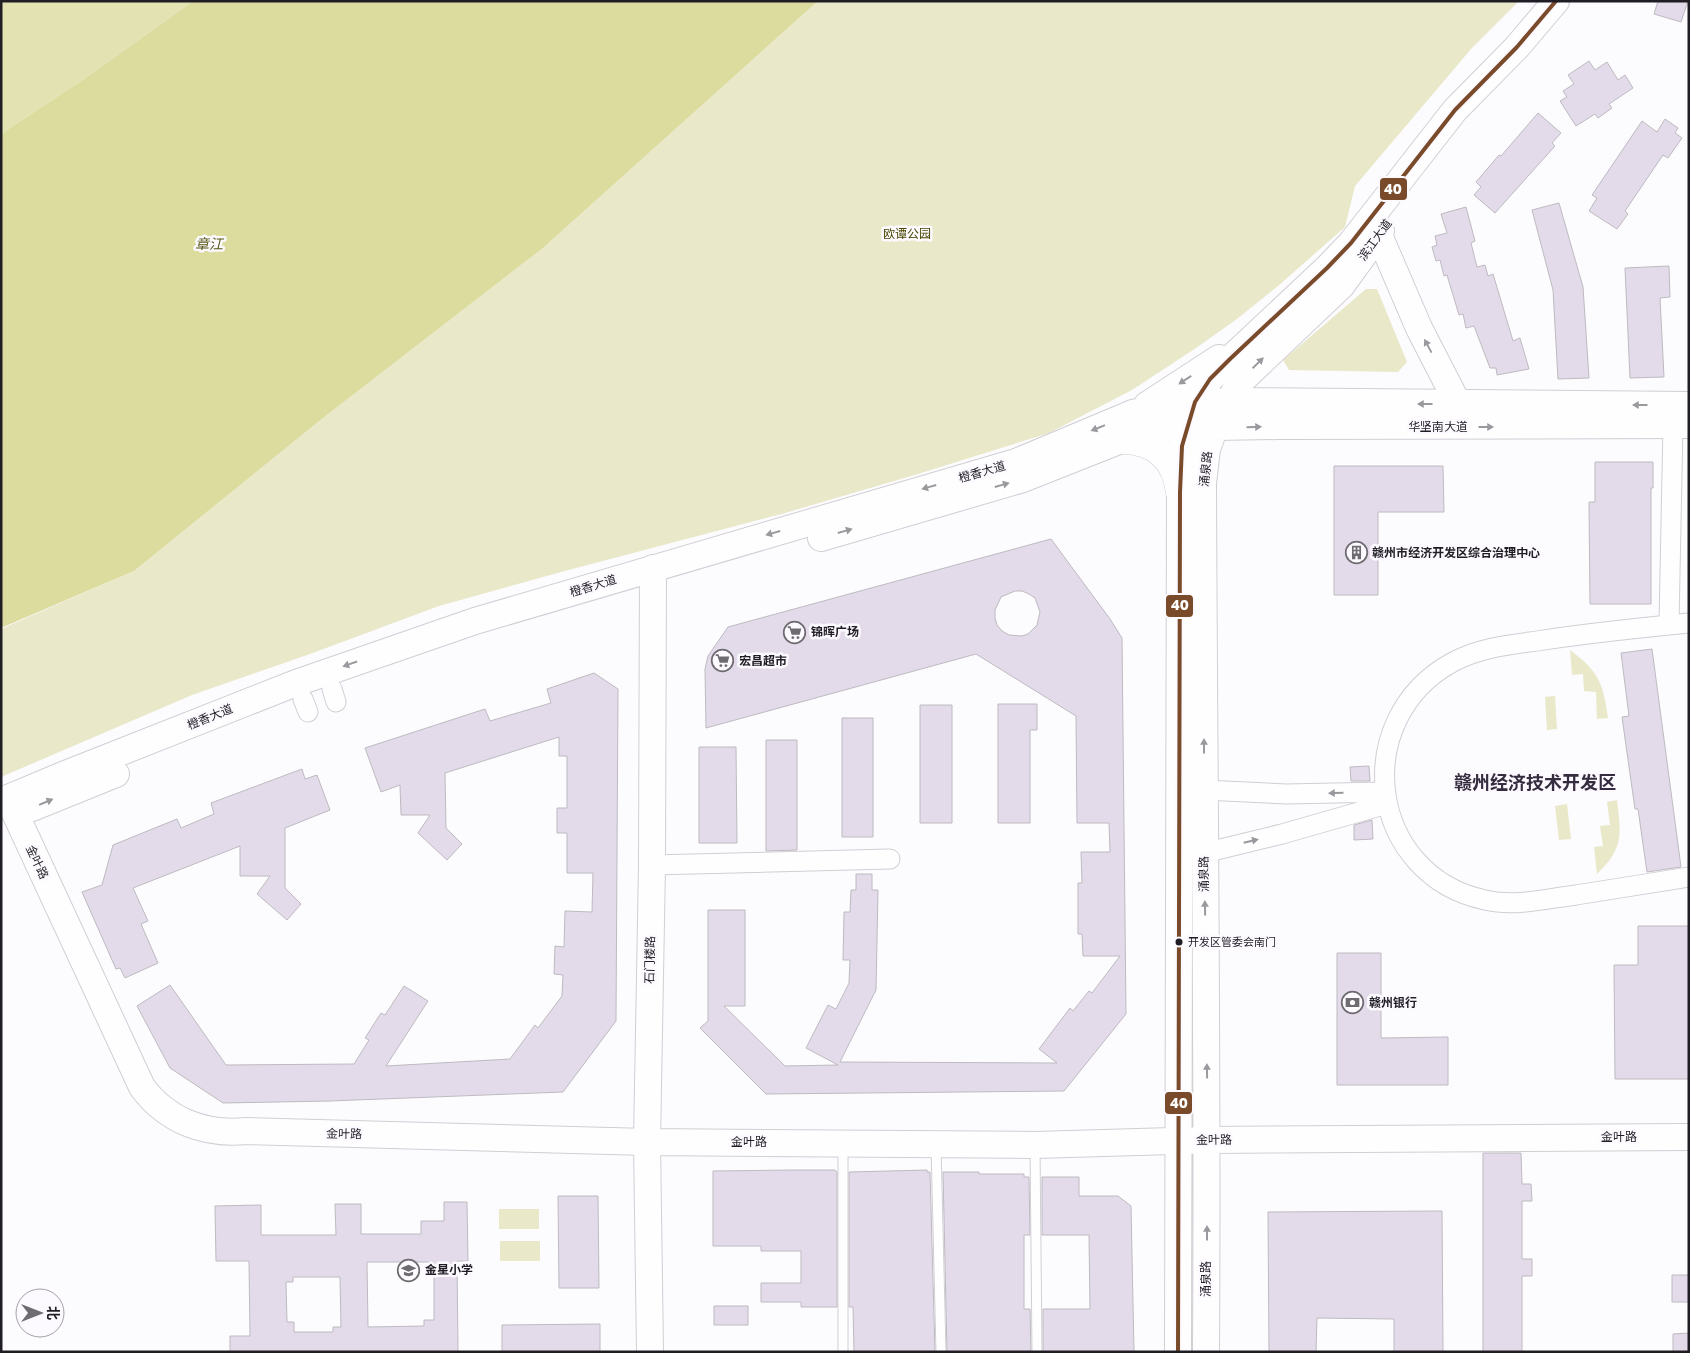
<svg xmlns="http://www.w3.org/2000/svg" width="1690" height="1353" font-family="'Golos Text','Noto Sans SC',sans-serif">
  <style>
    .green { fill: #e9e8c9 }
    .forest { fill: #e3e2b3 }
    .water { fill: #dcdc9f }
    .building { fill: #e3dbea; stroke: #bdbac0; fill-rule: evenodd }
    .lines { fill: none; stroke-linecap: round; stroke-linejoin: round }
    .lane-casing { stroke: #d1ced4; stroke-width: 11 }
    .street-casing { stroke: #d1ced4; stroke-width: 21 }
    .secondary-casing { stroke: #d1ced4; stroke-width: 28 }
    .primary-casing { stroke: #d1ced4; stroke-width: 29 }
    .lane { stroke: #fffeff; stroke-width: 9 }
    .street { stroke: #fffeff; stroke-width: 19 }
    .secondary { stroke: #fffeff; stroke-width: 26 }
    .primary { stroke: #fffeff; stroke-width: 28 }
    .bus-1-casing { stroke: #fcfaff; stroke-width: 8 }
    .bus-1 { stroke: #7a4b2a; stroke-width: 4 }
    .oneway { fill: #9b999d }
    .bus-dot { fill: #211d25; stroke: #fcfaff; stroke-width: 2 }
    .labels { text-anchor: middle; stroke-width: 5; stroke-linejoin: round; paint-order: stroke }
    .bus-label { font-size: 11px; fill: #211d25; stroke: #fcfaff; text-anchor: start }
    .park-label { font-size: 12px; fill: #494700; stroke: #fcfaff }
    .street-label { font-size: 12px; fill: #211d25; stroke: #fcfaff }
    .poi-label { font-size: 12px; font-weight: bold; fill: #211d25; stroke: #fcfaff; text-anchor: start }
    .water-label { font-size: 14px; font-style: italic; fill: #595716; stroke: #fcfaff }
    .district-label { font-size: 18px; font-weight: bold; fill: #362c3f; stroke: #fcfaff }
    .line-badge { stroke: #fcfaff; stroke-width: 2 }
    .badge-label { font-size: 14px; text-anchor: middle; font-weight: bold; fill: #fff }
  </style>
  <rect width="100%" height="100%" fill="#fcfbfe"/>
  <path class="green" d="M818 1H1519L1471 49 1355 186 1345 227 1278 286 1237 319 1196 348 1132 390 1049 433 918 474 785 513 561 572 439 606 310 654 192 695 1 777V629L134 571 323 418 543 248Z
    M1366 289H1377L1407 362 1398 372 1289 370 1283 360Z
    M1570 650C1599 672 1603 682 1608 718L1597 719 1596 692 1584 691 1583 674 1572 675Z
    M1555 696 1557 729 1547 730 1545 697Z
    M1617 800C1621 835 1624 848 1597 874L1594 847 1603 846 1600 826 1610 825 1607 802Z
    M1567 804 1571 839 1559 840 1555 806Z
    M499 1209H539V1229H499Z
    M500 1241H540V1261H500Z"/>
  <path class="forest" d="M1 1H193L84 79 1 134Z"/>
  <path class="water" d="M193 1H818L543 248 323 418 134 571 1 628V134L84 79Z"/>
  <path class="building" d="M1658 1H1688L1681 22 1654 14Z
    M1589 61 1595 70 1607 62 1618 80 1625 75 1633 88 1609 104 1612 108 1598 118 1595 114 1576 126 1560 101 1567 97 1563 91 1574 84 1568 75Z
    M1538 113 1561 133 1552 143 1555 146 1495 213 1474 195 1481 187 1476 182 1499 155 1501 156Z
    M1665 119 1678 128 1675 133 1682 138 1668 158 1663 155 1625 211 1628 214 1617 229 1589 211 1597 198 1592 195 1642 121 1657 132Z
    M1559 203 1583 287 1589 378 1558 379 1553 290 1532 210Z
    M1466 207 1475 241 1471 243 1477 267 1485 265 1488 276 1493 274 1513 341 1520 338 1529 369 1497 375 1496 368H1490L1474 326 1466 328 1463 314 1459 315 1447 275 1444 276 1440 260 1436 261 1432 247 1437 245 1435 236 1447 233 1441 214Z
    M1669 266 1670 297 1660 298 1664 377 1630 378 1625 268Z
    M1595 462H1653V488H1651V604H1590L1589 502H1595Z
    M1334 466H1443L1444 512H1378V595H1334Z
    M1051 539 1110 619 1122 638 1126 1014 1064 1091 766 1094 700 1028 708 1021V910H745V1006H724L785 1066 838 1065 806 1048 828 1005 836 1009 849 983 850 960H843L844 912H850L851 890H856V874H872V890H878L876 990 840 1062 1057 1063 1039 1049 1070 1008 1073 1011 1089 991 1092 993 1120 956H1083L1082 934H1078V883H1082L1081 852H1110L1109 823H1077L1076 716 976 654 706 728 705 669 708 656 728 627ZM1015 591H1022L1029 594 1035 598 1040 612 1037 625 1028 634 1022 636 1009 635 1002 631 997 625 995 618V610L1001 597Z
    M1652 649 1681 867 1647 872 1638 809H1635L1622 717 1629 716 1621 653Z
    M594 673 618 689 616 1021 563 1092 330 1101 223 1103 170 1068 137 1006 170 985 226 1065 354 1064 369 1040 365 1038 381 1013 385 1015 404 986 428 1001 386 1066 510 1059 535 1025 538 1028 562 996 563 975 554 974 555 946 564 947 565 911 592 912 593 873H567V833H557V808H567V756H559V737L445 773 446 828 462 844 447 860 418 833 430 815H401L400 785 381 792 365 748 485 709 490 721 551 703 547 689Z
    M998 704H1037V730H1030V823H998Z
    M920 705H952V823H920Z
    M842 718H873V837H842Z
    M766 740H797V850L766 851Z
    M699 747H736L737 843H699Z
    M1369 766 1370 781H1351L1350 767Z
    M302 769 305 779 317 775 330 810 285 828V888L301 904 287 920 257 894 270 876H240V846L133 888 148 921 141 924 158 963 125 978 120 968 116 969 82 892 102 885 113 845 177 819 181 828 214 814 211 803Z
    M1372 820 1373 839 1354 840V825Z
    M1638 926H1689V1079H1615L1614 965H1638Z
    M1337 953H1381V1038L1448 1037V1085H1337Z
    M1483 1153H1521L1522 1184H1531L1532 1201H1522V1259H1532V1276H1522V1352H1483Z
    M794 1170H835L837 1172V1307H801V1302H761V1283H801V1251H761V1246H713V1171Z
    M927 1170V1172H930L935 1352H854L853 1307H849V1172Z
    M943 1172H979V1174H1024V1177H1029L1030 1235H1024V1309H1030L1031 1352H947Z
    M1042 1177H1079V1196H1118L1131 1206 1134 1352H1043V1309H1090L1089 1235H1042Z
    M558 1196H598L599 1288H559Z
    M444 1202H467L468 1261H457L458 1352H230V1336H250L249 1261H216L215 1206 261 1205V1235H336L335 1204H361V1234H421V1221H444ZM367 1262H434V1320H424V1326L368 1327ZM293 1277H340L341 1327H333V1332H294V1322H287L286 1282H293Z
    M1442 1211 1443 1352H1394V1319L1317 1318 1316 1352H1269L1268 1212Z
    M1672 1275H1689V1302H1672Z
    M714 1306H748V1325H714Z
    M600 1324V1352H502V1325Z
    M1689 1333V1352H1673V1334Z"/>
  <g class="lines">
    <defs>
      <path id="lane" d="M936 1146 941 1352
        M1035 1147 1037 1352
        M843 1352V1145"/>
      <path id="street" d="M1689 623C1638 628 1588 633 1537 641 1508 645 1479 648 1453 662 1348 719 1368 875 1485 900 1515 907 1545 899 1576 895 1613 889 1651 883 1689 877
        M1669 624 1673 425
        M332 689 336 702
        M303 699 308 712
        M1204 790 1286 794 1385 792
        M1204 853 1282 834 1387 804
        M652 865 890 859"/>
      <path id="secondary" d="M1379 235 1419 328 1458 404
        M1147 405 1219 358
        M821 538 1023 479 1134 435 1159 428 1279 426 1689 425
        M8 798 142 1087C167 1121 205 1135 246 1131L647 1142 1035 1145 1207 1140 1689 1137
        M1 801 63 775 296 683 475 621 1016 462 1133 413C1168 405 1192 402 1229 401L1689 405
        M32 808 116 774
        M650 1352 647 1142 652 865 653 568
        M1178 1352 1180 492 1182 446 1195 402 1210 379 1230 359 1327 268 1351 243 1455 110 1517 47 1556 1
        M1206 1352C1208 1062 1204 773 1203 483L1207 449 1215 427 1239 383 1342 285 1381 231"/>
      <path id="primary" d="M1122 440C1156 440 1176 459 1180 492"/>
    </defs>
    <use href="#lane" class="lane-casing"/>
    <use href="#street" class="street-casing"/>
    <use href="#secondary" class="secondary-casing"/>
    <use href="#primary" class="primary-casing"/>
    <use href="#lane" class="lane"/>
    <use href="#street" class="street"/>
    <use href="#secondary" class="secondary"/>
    <use href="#primary" class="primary"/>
    <defs>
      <path id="bus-1" d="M1178 1352 1180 492 1182 446 1195 402 1210 379 1230 359 1327 268 1351 243 1455 110 1517 47 1556 1"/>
    </defs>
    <use href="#bus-1" class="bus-1-casing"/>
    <use href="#bus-1" class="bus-1"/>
  </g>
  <defs><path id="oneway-solid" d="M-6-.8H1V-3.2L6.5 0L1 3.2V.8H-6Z" transform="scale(1.25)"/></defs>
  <g class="oneway">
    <use href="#oneway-solid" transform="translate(1428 346) rotate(-118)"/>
    <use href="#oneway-solid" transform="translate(1258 363) rotate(-44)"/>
    <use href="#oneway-solid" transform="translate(1185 380) rotate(147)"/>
    <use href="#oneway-solid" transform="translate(1425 404) rotate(-180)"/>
    <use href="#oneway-solid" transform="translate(1640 405) rotate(-180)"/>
    <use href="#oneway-solid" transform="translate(1254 427) rotate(-1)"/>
    <use href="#oneway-solid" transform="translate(1486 427)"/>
    <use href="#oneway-solid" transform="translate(1098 428) rotate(158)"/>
    <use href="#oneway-solid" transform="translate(1002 485) rotate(-16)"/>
    <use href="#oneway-solid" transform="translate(929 487) rotate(164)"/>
    <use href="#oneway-solid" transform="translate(845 531) rotate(-16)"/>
    <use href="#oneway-solid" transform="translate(773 533) rotate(164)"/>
    <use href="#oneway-solid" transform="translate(350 664) rotate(161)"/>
    <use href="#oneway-solid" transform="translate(1204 746) rotate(-90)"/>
    <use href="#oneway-solid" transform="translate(1336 793) rotate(179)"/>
    <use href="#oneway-solid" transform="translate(46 802) rotate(-23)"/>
    <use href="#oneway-solid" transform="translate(1251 841) rotate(-13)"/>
    <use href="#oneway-solid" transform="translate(1205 908) rotate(-91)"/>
    <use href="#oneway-solid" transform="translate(1207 1071) rotate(-91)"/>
    <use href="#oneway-solid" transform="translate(1207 1233) rotate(-90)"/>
  </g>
  <defs>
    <symbol id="building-ring" viewBox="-11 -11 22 22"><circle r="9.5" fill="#fcfaff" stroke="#6e6b71" stroke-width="1.5"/><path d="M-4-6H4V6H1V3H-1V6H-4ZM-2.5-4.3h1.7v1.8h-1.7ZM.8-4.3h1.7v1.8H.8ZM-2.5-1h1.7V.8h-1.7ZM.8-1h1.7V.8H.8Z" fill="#6e6b71"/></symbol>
    <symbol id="supermarket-ring" viewBox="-11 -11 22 22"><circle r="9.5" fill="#fcfaff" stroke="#6e6b71" stroke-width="1.5"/><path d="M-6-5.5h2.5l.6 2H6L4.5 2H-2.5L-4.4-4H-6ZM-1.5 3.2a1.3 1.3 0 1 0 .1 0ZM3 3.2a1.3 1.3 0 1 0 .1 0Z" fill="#6e6b71"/></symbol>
    <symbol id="bank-ring" viewBox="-11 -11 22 22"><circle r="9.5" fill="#fcfaff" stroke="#6e6b71" stroke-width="1.5"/><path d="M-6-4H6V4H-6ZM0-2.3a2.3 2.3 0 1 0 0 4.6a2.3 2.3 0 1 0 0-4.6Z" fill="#6e6b71"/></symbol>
    <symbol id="school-ring" viewBox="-11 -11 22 22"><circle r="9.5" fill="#fcfaff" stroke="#6e6b71" stroke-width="1.5"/><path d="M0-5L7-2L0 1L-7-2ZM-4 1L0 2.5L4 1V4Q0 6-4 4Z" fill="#6e6b71"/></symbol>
  </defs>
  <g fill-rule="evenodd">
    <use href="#building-ring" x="1344" y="540" width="25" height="25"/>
    <use href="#supermarket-ring" x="782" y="620" width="25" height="25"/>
    <use href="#supermarket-ring" x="710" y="648" width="25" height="25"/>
    <use href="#bank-ring" x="1340" y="990" width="25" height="25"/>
    <use href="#school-ring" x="396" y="1258" width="25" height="25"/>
  </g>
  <circle class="bus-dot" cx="1179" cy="942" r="4.5"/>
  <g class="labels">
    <g class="bus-label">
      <text x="1188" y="946">开发区管委会南门</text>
    </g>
    <g class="park-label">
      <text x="907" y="238">欧谭公园</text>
    </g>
    <g class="street-label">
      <text transform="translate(1375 240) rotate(-54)" y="4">滨江大道</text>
      <text x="1438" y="431">华坚南大道</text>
      <text transform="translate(1206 469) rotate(-84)" y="4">涌泉路</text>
      <text transform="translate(982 472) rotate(-16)" y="4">橙香大道</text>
      <text transform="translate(593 586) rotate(-17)" y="4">橙香大道</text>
      <text transform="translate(210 717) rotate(-22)" y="4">橙香大道</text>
      <text transform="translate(37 862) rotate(65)" y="4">金叶路</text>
      <text transform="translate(1204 874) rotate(-91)" y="4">涌泉路</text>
      <text transform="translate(650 960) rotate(-89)" y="4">石门楼路</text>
      <text transform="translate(344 1134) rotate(1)" y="4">金叶路</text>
      <text x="1619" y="1141">金叶路</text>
      <text transform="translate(1214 1140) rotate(-1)" y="4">金叶路</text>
      <text x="749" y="1146">金叶路</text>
      <text transform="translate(1206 1279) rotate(-90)" y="4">涌泉路</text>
    </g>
    <g class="poi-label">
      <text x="1372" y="557">赣州市经济开发区综合治理中心</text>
      <text x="811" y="636">锦晖广场</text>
      <text x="739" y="665">宏昌超市</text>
      <text x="1369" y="1007">赣州银行</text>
      <text x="425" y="1274">金星小学</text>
    </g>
    <g class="water-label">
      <text x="209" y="249">章江</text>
    </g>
    <g class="district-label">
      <text x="1535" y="789">赣州经济技术开发区</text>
    </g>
  </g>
  <g class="line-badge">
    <rect x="1379" y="177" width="29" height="24" rx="5" fill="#7a4b2a"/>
    <rect x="1165" y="594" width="29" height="24" rx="5" fill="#7a4b2a"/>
    <rect x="1164" y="1091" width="29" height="24" rx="5" fill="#7a4b2a"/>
  </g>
  <g class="badge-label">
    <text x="1393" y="194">40</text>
    <text x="1180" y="610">40</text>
    <text x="1179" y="1108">40</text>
  </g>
  <rect width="1690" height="1353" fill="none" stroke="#211d25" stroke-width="5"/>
  <g transform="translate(40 1313) rotate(90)"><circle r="24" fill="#fcfaff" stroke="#a4a2a8"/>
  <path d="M0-4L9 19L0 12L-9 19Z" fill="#6e6b71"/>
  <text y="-8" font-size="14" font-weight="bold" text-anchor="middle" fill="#211d25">北</text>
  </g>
</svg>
